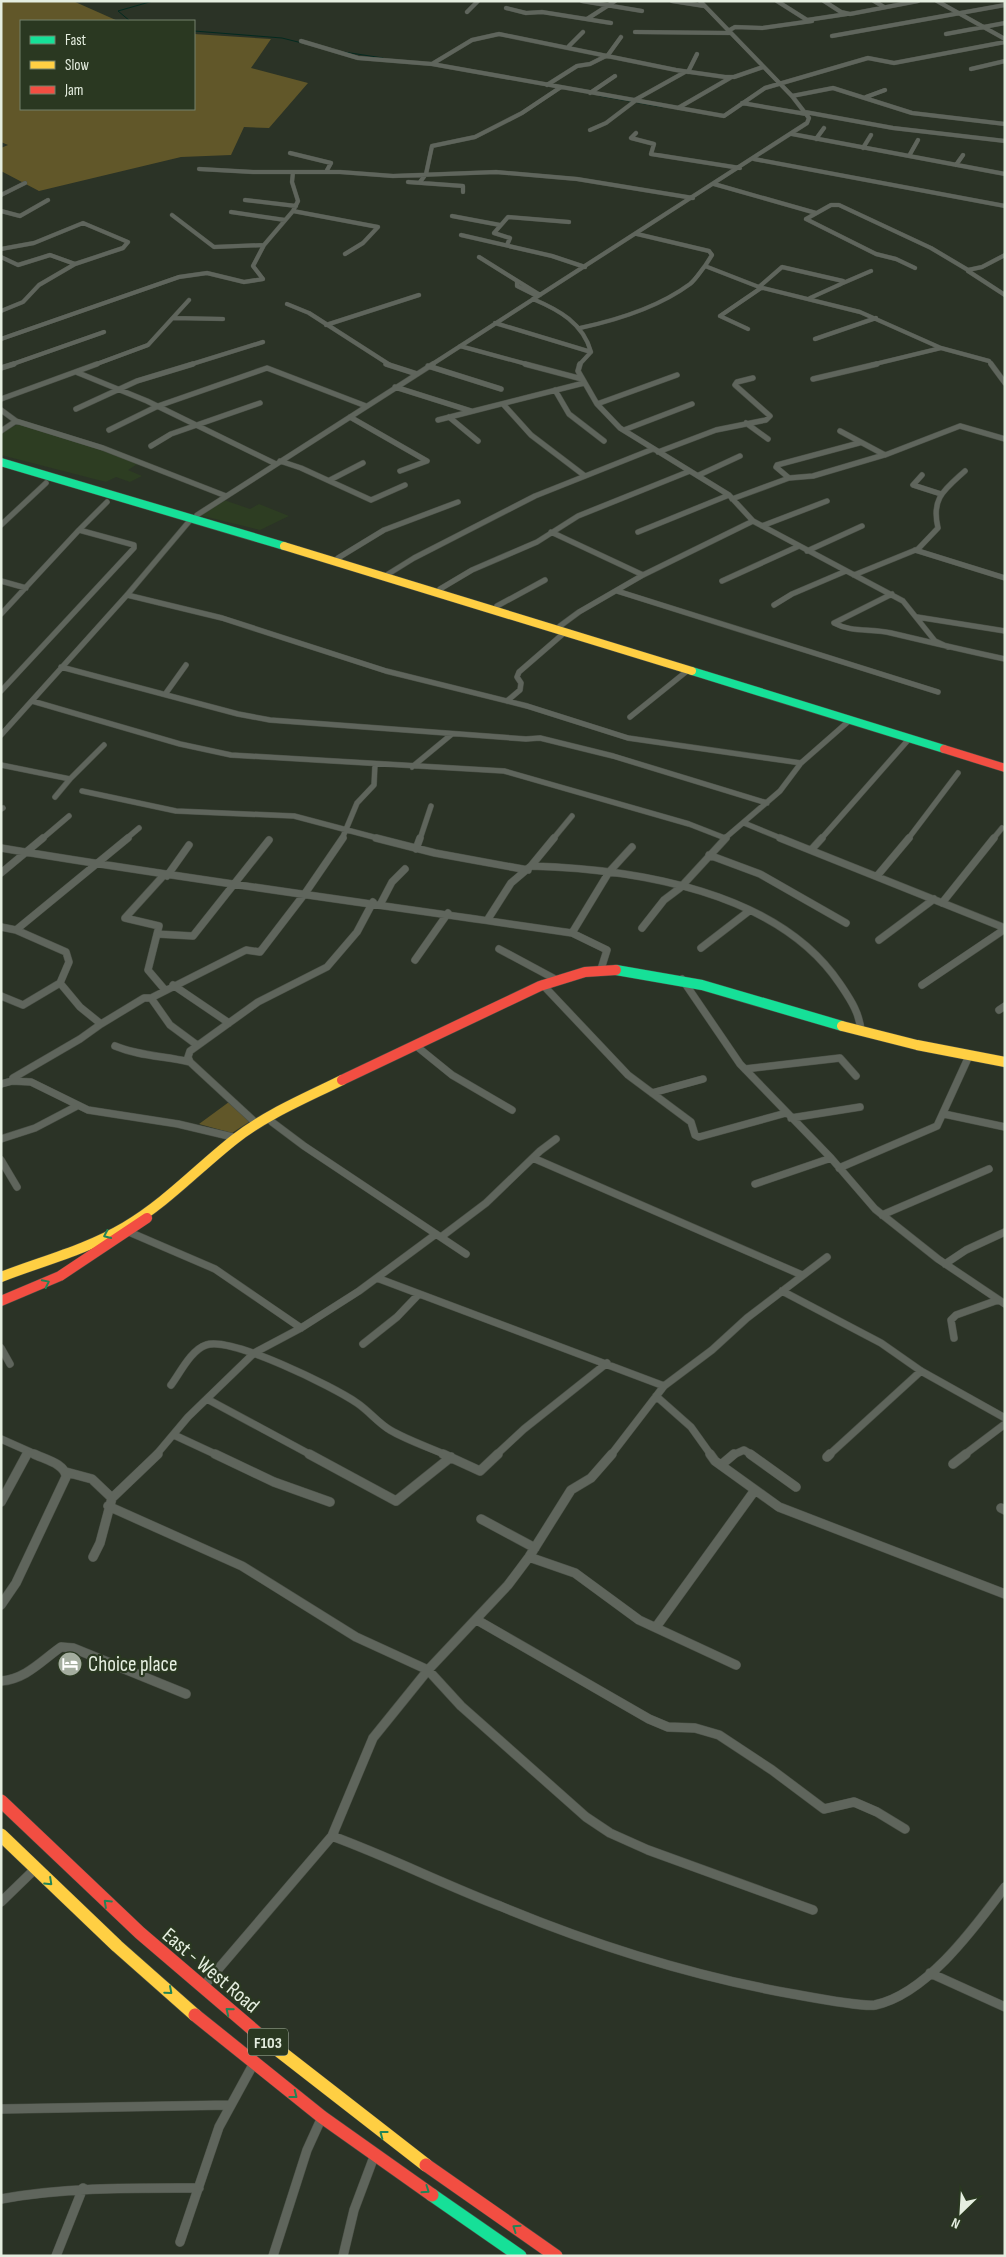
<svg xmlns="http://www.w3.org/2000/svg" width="1006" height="2257" font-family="'Sofia Sans Condensed',sans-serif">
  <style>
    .built { fill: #2d3d22 }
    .green { fill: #615729 }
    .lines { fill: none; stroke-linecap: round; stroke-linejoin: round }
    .stream { stroke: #042a20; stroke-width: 1 }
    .street-far3-casing { stroke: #4a5046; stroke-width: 4.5 }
    .street-far2-casing { stroke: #4a5046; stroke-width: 6 }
    .street-far1-casing { stroke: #4a5046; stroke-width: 8 }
    .street-casing { stroke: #4a5046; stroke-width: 10 }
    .fast-far2-casing { stroke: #4a5046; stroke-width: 9 }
    .fast-far1-casing { stroke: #4a5046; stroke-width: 11 }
    .fast-casing { stroke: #4a5046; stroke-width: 14 }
    .slow-far2-casing { stroke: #4a5046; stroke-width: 9 }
    .slow-far1-casing { stroke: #4a5046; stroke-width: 11 }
    .slow-casing { stroke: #4a5046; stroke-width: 14 }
    .jam-far2-casing { stroke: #4a5046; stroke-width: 9 }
    .jam-far1-casing { stroke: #4a5046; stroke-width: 11 }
    .jam-casing { stroke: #4a5046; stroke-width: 14 }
    .street-far3 { stroke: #5f655c; stroke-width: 4 }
    .street-far2 { stroke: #5f655c; stroke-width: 5 }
    .street-far1 { stroke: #5f655c; stroke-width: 7 }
    .street { stroke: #5f655c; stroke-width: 9 }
    .fast-far2 { stroke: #16e098; stroke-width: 8 }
    .fast-far1 { stroke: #16e098; stroke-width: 10 }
    .fast { stroke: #16e098; stroke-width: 13 }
    .slow-far2 { stroke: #ffcf43; stroke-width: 8 }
    .slow-far1 { stroke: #ffcf43; stroke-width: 10 }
    .slow { stroke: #ffcf43; stroke-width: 13 }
    .jam-far2 { stroke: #f24e42; stroke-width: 8 }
    .jam-far1 { stroke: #f24e42; stroke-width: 10 }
    .jam { stroke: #f24e42; stroke-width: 13 }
    .oneway { stroke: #218457 }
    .labels { text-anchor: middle; stroke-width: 4.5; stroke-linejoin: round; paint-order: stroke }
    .shield { fill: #2a3821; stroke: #adb7a7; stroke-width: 1 }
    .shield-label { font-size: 16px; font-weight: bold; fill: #e5eee0 }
    .near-poi-label { font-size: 21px; fill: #e5eee0; stroke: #2a3821; text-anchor: start }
    .near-street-label { font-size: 21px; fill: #e5eee0; stroke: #2a3821 }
  </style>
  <rect width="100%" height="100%" fill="#2b3326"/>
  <path class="built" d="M20 423 139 463 128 470 142 476 130 482 116 477 106 482 1 455V433Z
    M224 500 250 509 259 504 289 516 260 530 199 515Z"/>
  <path class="green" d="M1 1H73L118 21H21V109H194V34L271 39 251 68 308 83 269 128 244 127 231 155 181 157 39 191 1 171V148L8 145 1 142Z
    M229 1102 252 1120 232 1133 199 1124Z"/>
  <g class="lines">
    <path class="stream" d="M130 21 118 11 153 1
      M194 31 282 38 302 43
      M344 52 383 58
      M600 96 662 107"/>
    <defs>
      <path id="street-far3" d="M582 1 642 11
        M672 1 704 6
        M777 1 807 20 847 14
        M824 1 841 12 850 14 918 1
        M874 1 884 7
        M937 1 1005 39
        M506 8 526 13 542 12 611 23
        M467 12 478 1
        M587 19 615 1
        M728 31 735 27 762 28 812 21
        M635 32 730 33
        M946 34 1005 23
        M832 36 1005 5
        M301 41 358 58 432 64 724 116 765 88 868 58 894 63 1005 42
        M569 46 583 32
        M432 64 472 40 499 34 676 70 725 77H734L763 67
        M971 69 1005 61
        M688 72 697 54
        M547 85 577 66 590 64 608 55 621 37
        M590 93 615 76
        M792 96 833 88 912 113 1005 124
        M866 97 885 90
        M633 101 685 72
        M742 103 806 114
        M678 108 730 78
        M805 112 893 128 1005 141
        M590 130 606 123 635 101
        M636 133 631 138 654 144 651 154 740 168
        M792 134 1005 174
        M816 139 824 128
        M863 148 871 135
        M290 153 331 163 326 172
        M909 156 918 140
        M754 159 1005 206
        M956 165 963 155
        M199 169 253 172H340L393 176 496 172 577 179 693 198
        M408 182 463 186V192
        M420 182 426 174 432 146 475 137 522 113 561 87
        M714 184 816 213
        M1 195 25 183
        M245 200 296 206
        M1 211 20 216 48 200
        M293 211 378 227 363 243 345 254
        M231 212 285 220
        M172 215 214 247 264 245
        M452 216 500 225
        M637 234 709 251 712 255 705 266 759 287 860 312 941 348 989 361 992 365
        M461 235 552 256 585 267
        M507 245 510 238 494 233 508 217 569 222
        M1 249 34 243 83 223 128 242 123 248 75 264
        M1 257 18 265 50 255 75 264 39 285 23 302 1 311
        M479 257 540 295
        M915 268 896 259 876 254 806 219 831 205H839L931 248 968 270 982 267 1005 255
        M968 271 1005 295
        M517 282V286L537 296
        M843 283 871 271
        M759 287 782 267 843 281 841 284 810 298
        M533 299C559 310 583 323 591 352L579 365
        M287 304 309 313 390 365
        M173 318 223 319
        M495 323 591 352
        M326 325 419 295
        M580 328C617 320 659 307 690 284 696 279 700 272 705 266
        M748 329 720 316 761 288
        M1 339 179 277 207 273 244 282 263 279 253 266 264 245 293 211 298 201 292 182 293 172
        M815 339 876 318
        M460 346 530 365
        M10 365 104 332
        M94 365 148 345 189 300
        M189 365 263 342
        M431 365 807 123 809 118 792 96 700 1
        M871 365 941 348"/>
      <path id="street-far2" d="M386 364 417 374
        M525 364 582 379
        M580 364 578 371 597 404 620 428 729 495 753 521 903 601 935 641 948 647
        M991 364 1005 383
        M428 366 501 389
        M1 368 14 364
        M76 372 147 401 276 464
        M813 379 877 364
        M395 387 471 411
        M555 390 569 414 604 441
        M1 399 97 364
        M503 404 531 435 585 476
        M597 404 677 375
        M76 409 137 381 193 364
        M1 410 16 421 1 431
        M350 417 427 461 400 471
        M449 417 478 441
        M438 420 584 383
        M16 421 103 448 226 496
        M746 423 768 439
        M109 430 158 406 267 368 366 406
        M624 430 692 404
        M840 431 885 455 960 426 1005 439
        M151 446 171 434 260 403
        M658 452 716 430 766 420 770 416 735 385 737 382 753 378
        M280 461 301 468 371 500 405 485
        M699 475 740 456
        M922 475 913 485 941 494
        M789 478 813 476 884 455
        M330 480 363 463
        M732 499 789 478 776 467 777 465 859 443
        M197 515 433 364
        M1 525 46 483
        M762 526 827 501
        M79 530 107 502
        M551 532 643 575
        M638 532 729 495
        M915 550 1005 578
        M807 551 862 526
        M338 558 384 530 458 502
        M854 575 918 549 938 528C931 498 944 490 965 471
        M385 576 414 558 535 496 653 449
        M1 581 26 588
        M722 581 799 546
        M440 589 472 570 537 542 578 516 690 471
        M617 591 938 692
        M892 594 834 623C852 633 871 628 891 633 929 642 967 651 1005 659
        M127 595 222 618 386 671 527 706 628 738 801 763
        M774 605 792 594 846 571
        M497 606 545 580
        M1 614 79 530 134 545V548L1 691
        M917 617 1005 631
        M560 626 579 612 643 575 753 521
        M61 667 238 714 270 720 526 739 540 738 613 756 767 803
        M166 693 186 665
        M32 701 180 744 231 755 504 771 689 824 725 838
        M507 701 520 690 521 683 517 677 519 672 564 633
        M630 717 687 671
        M1 735 127 595 192 518
        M1 765 70 779 104 745
        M412 767 452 734
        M82 791 176 811 294 816 381 839
        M55 797 70 779
        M1 809 3 808
        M744 823 783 839
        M42 839 69 816
        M126 839 139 828
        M342 839 357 803 374 785 375 764
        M420 839 431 806
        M553 839 572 816
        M724 839 780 791 801 763 850 720
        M821 839 909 739
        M908 839 958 773
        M993 839 1002 828"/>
      <path id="street-far1" d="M376 838 435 853 528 870
        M780 838 1005 928
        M1 848C191 880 382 905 572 933L607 950 601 969
        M416 849 420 838
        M812 849 822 838
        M709 855 760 874 846 923
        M531 866 554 838
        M1 873 43 838
        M167 876 189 845
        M877 876 909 838
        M381 903 392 882 405 869
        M942 903 994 838
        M488 919 511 883 531 866C635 869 778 891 840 984 850 999 860 1013 861 1032
        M1 927 16 930 128 838
        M642 928 664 900 680 888 726 838
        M572 933 609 872 632 847
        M157 934 159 926 125 918 164 875
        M879 940 934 899
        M701 948 749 911
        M499 949 555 979
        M415 960 448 913
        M682 979 740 1064 831 1158 875 1209 938 1259 1005 1304
        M542 984 628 1075 691 1122 695 1135 699 1137 786 1113
        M173 985 229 1023
        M922 985 1005 929
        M165 990 148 970 157 934 193 936 269 840
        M1 996 23 1005 60 983
        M999 1010 1005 1006
        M101 1024 144 998H151
        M197 1045 170 1025 151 998 246 950 260 952 306 892 343 838
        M415 1045 452 1075 512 1110
        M115 1046C139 1056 164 1056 190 1062
        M745 1069 840 1058 856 1076
        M13 1078 80 1039 101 1024 80 1007 60 983 69 962 66 952 16 930
        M1 1084 12 1081 31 1082 88 1110 178 1124 237 1138
        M652 1093 703 1079
        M944 1114 1005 1127
        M791 1118 860 1107
        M272 1122 304 1146 466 1254
        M257 1124 190 1062 188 1057 190 1051 258 1002 327 967 357 932 373 902
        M1 1139 35 1128 77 1106
        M533 1158 802 1275
        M1 1160 17 1187
        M839 1168 937 1126 969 1056
        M755 1184 831 1158
        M882 1215 989 1169
        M129 1232 215 1269 301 1328
        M441 1237 486 1203 540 1151 556 1139
        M945 1264 966 1250 1005 1232
        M377 1278 664 1386
        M782 1291 881 1343 921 1371 1005 1418
        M954 1338 951 1320 956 1315 998 1300
        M363 1344 397 1317 418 1295
        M1 1348 10 1364
        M171 1385C180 1373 191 1350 206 1345 231 1336 334 1387 357 1403 369 1411 378 1423 390 1430 407 1440 428 1447 446 1455
        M656 1396 691 1427 711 1455
        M207 1399 311 1455
        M174 1435 217 1455
        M1 1439 37 1455
        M26 1455 28 1452
        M156 1455 188 1417 254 1353 301 1328 359 1291 436 1234
        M496 1455 524 1429 607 1363
        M611 1455 664 1386 712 1350 747 1318 827 1257
        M733 1455 744 1450 752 1455
        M829 1455 921 1371
        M964 1455 1005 1424"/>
      <path id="street" d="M215 1454 274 1482 330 1502
        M309 1454 396 1501 451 1457
        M443 1454 480 1471 498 1454
        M710 1454 715 1461 779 1507 1005 1594
        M750 1454 796 1487
        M827 1457 830 1454
        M953 1464 966 1454
        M721 1465 734 1454
        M66 1472 92 1479 112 1498
        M1 1502 27 1454
        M108 1506 242 1566 356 1637 428 1670 461 1706 586 1817 610 1833 648 1850 813 1910
        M1001 1508 1005 1510
        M481 1519 535 1548
        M93 1557 100 1543 112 1498 158 1454
        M529 1557 575 1573 639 1620 736 1665
        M1 1605 16 1583 66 1477C66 1464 44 1459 34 1454
        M477 1620 649 1719 668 1727 695 1728 719 1735 772 1770 824 1809 854 1802 877 1812 905 1829
        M656 1627 755 1490
        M1 1681C26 1679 41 1661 61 1647L73 1648 186 1694
        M332 1836C389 1857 443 1884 500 1906 594 1945 692 1976 793 1994 810 1997 861 2007 875 2005 927 1994 975 1927 1005 1887
        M1 1902 35 1869
        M930 1973 1005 2007
        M202 1988 332 1836 373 1738 428 1670 508 1585 529 1557 571 1490 591 1478 612 1454
        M1 2109 230 2105
        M1 2199C67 2187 132 2188 199 2188
        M180 2242 219 2127 254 2063
        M56 2256 83 2188
        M273 2256 307 2150 322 2117
        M343 2256 354 2210 375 2154"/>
      <path id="fast-far2" d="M1 462 284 546
        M692 671 944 749"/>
      <path id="fast-far1" d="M616 970 702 985 842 1026"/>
      <path id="fast" d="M432 2195 520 2256"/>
      <path id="slow-far2" d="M284 546 692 671"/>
      <path id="slow-far1" d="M842 1026 917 1045 1005 1062
        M1 1277C42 1261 86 1250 125 1227 166 1203 198 1168 235 1139 267 1114 306 1098 342 1080"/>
      <path id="slow" d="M1 1835 117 1946 195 2015
        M264 2039 426 2165"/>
      <path id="jam-far2" d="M944 749 1005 768"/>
      <path id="jam-far1" d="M342 1080 540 986 585 972 616 970
        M1 1301 60 1276 147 1218"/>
      <path id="jam" d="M1 1801 140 1933 264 2039
        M195 2015 322 2117 432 2195
        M426 2165 556 2256"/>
    </defs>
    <use href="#street-far3" class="street-far3-casing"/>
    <use href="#street-far2" class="street-far2-casing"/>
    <use href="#street-far1" class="street-far1-casing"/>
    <use href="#street" class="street-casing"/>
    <use href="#fast-far2" class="fast-far2-casing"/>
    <use href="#fast-far1" class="fast-far1-casing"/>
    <use href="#fast" class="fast-casing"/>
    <use href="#slow-far2" class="slow-far2-casing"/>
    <use href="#slow-far1" class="slow-far1-casing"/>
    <use href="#slow" class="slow-casing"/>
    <use href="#jam-far2" class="jam-far2-casing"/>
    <use href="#jam-far1" class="jam-far1-casing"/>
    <use href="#jam" class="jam-casing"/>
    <use href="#street-far3" class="street-far3"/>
    <use href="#street-far2" class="street-far2"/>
    <use href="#street-far1" class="street-far1"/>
    <use href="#street" class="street"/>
    <use href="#fast-far2" class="fast-far2"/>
    <use href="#fast-far1" class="fast-far1"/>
    <use href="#fast" class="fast"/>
    <use href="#slow-far2" class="slow-far2"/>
    <use href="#slow-far1" class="slow-far1"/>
    <use href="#slow" class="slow"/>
    <use href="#jam-far2" class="jam-far2"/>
    <use href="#jam-far1" class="jam-far1"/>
    <use href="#jam" class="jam"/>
  </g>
  <defs><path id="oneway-chevron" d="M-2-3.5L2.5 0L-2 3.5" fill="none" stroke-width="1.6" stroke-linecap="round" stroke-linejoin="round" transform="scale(1.25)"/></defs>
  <g class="oneway">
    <use href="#oneway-chevron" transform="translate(107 1235) rotate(155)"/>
    <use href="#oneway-chevron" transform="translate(46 1283) rotate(-26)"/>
    <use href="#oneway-chevron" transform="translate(49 1882) rotate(43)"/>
    <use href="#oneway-chevron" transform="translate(107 1903) rotate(-137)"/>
    <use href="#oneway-chevron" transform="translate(169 1991) rotate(41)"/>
    <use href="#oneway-chevron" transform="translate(229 2011) rotate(-141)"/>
    <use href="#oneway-chevron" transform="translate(294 2095) rotate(38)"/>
    <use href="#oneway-chevron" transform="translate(383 2134) rotate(-143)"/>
    <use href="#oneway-chevron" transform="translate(426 2190) rotate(35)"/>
    <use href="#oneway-chevron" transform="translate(516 2228) rotate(-145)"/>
  </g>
  <defs>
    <symbol id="hotel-disc" viewBox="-11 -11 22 22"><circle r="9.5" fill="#a4ad9f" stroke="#2a3821"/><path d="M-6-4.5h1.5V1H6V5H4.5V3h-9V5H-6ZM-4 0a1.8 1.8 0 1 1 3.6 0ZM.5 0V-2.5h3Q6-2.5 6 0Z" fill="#fff"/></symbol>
  </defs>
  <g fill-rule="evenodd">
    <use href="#hotel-disc" x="56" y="1650" width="28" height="28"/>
  </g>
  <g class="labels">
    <rect class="shield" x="248" y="2028.5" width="40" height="27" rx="4"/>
    <g class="shield-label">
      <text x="268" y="2048">F103</text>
    </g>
    <g class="near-poi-label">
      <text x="88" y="1671">Choice place</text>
    </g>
    <g class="near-street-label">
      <text transform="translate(211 1970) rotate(40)" y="7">East - West Road</text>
    </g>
  </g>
  <rect width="1006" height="2257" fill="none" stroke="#e5eee0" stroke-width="5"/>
  <rect x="20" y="20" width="175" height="90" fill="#2a3821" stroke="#75816d"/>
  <rect x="30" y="36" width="25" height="8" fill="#16e098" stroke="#75816d"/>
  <text x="65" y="45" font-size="15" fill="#e5eee0">Fast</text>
  <rect x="30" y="61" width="25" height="8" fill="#ffcf43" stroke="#75816d"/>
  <text x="65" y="70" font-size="15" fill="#e5eee0">Slow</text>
  <rect x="30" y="86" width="25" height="8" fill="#f24e42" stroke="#75816d"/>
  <text x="65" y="95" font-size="15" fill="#e5eee0">Jam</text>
  <g transform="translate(961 2212) rotate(205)" stroke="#2a3821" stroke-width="4" paint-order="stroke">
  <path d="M0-4L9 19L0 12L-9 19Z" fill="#e5eee0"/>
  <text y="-8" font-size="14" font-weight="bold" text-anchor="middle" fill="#e5eee0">N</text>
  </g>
</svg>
